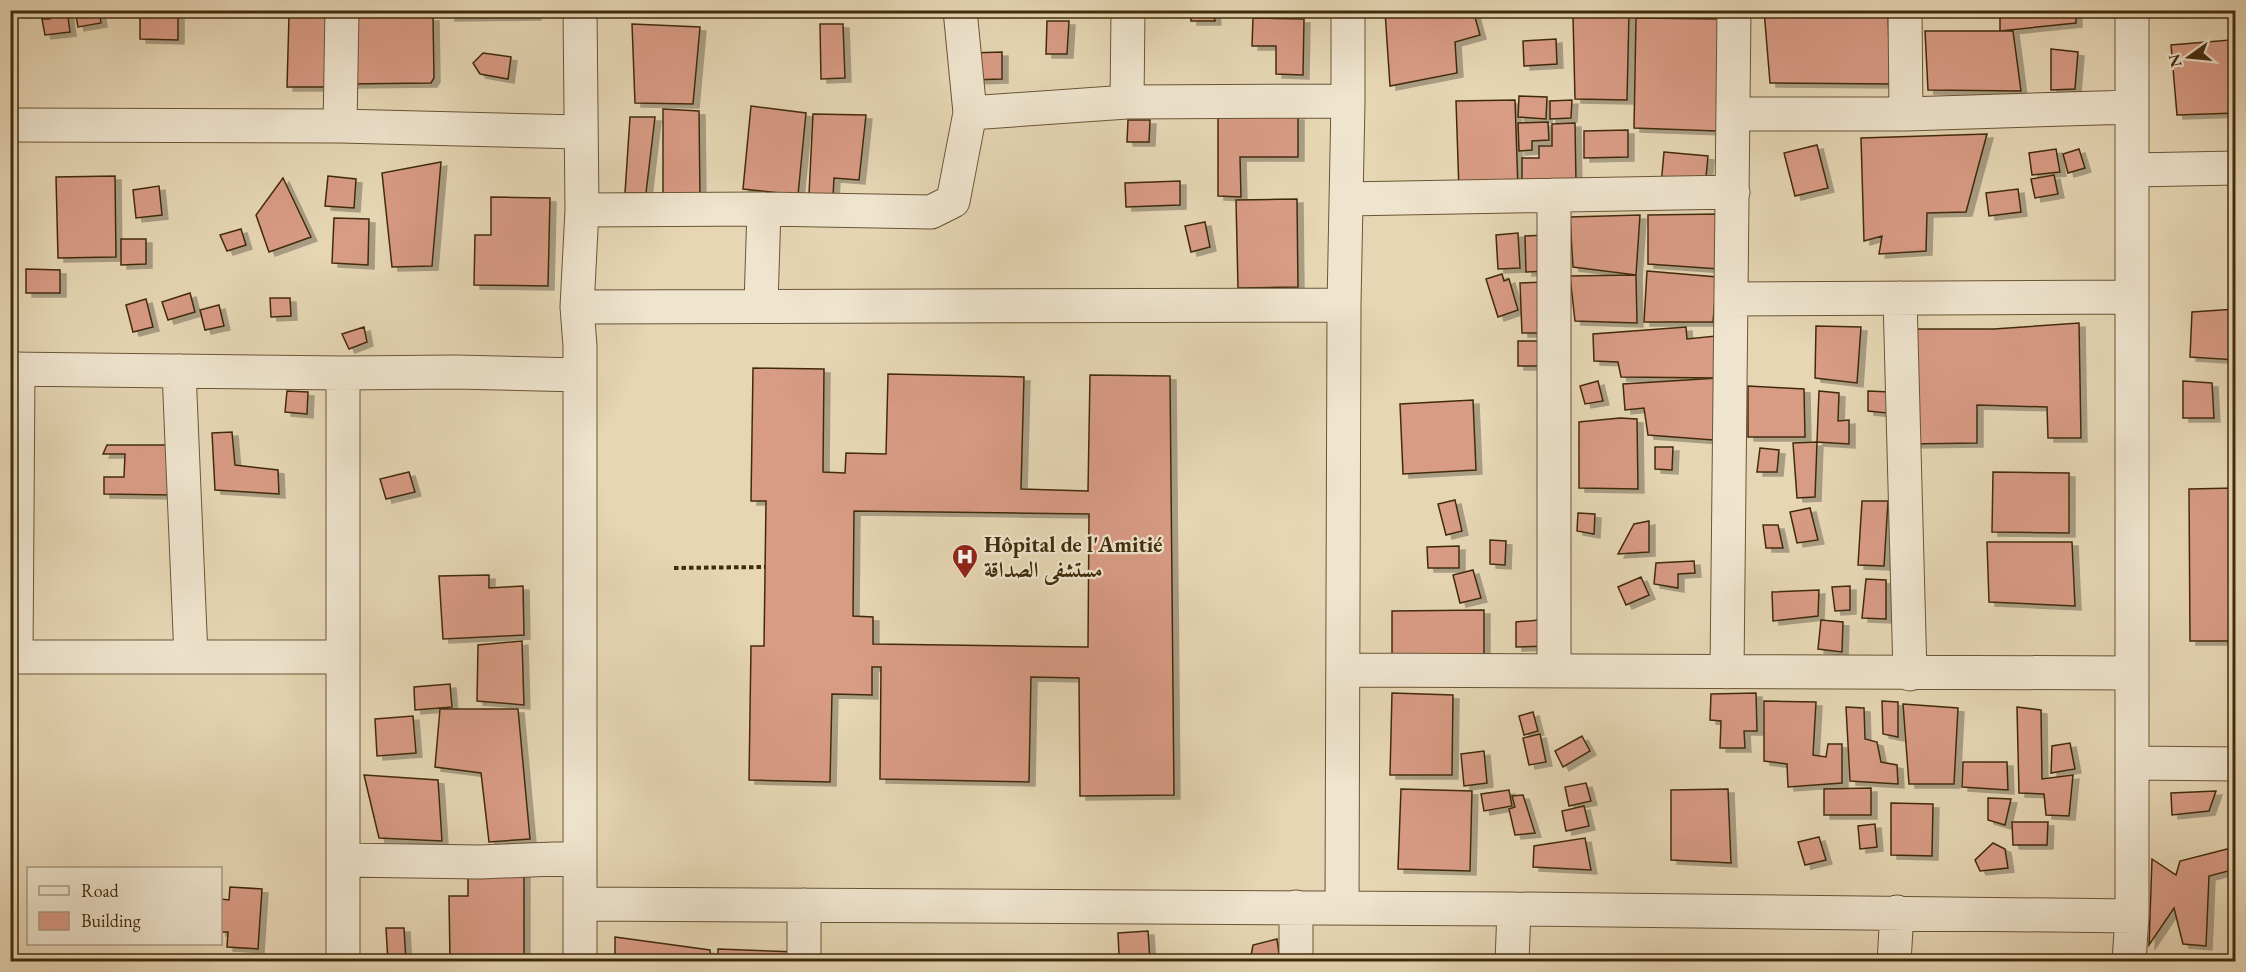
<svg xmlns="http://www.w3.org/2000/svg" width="2246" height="972" font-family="'EB Garamond',Amiri,serif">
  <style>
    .building { fill: #d89b84; stroke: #412c0b; stroke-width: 1.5; fill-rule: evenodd; filter: url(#shadow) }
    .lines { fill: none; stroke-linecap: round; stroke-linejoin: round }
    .minor-casing { stroke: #6a5635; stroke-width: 35 }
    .path { stroke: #412c0b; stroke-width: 4; stroke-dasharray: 4.5 3; stroke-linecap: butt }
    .minor { stroke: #efe4ce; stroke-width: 33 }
    .labels { text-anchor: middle; stroke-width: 4.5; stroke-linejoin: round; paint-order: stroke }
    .poi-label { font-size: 22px; font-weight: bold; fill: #412c0b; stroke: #efe4ce; text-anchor: start }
  </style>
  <defs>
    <filter id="shadow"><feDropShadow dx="6" dy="4" stdDeviation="0" flood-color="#0004"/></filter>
  </defs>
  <rect width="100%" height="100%" fill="#e6d6b4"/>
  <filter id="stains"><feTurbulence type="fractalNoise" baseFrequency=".00333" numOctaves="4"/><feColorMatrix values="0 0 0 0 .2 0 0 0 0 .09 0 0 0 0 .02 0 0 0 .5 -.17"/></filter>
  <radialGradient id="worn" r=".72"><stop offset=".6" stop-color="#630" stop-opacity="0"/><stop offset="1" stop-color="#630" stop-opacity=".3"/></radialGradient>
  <path class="building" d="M49 10H67L70 32 45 35 42 19H50Z
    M75 10H99L101 23 78 27Z
    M140 10H178V40L140 39Z
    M449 10H535V16L449 17Z
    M1191 10H1214L1215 21H1191Z
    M1473 10 1480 35 1455 42 1457 73 1390 86 1385 11Z
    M1764 10H1888L1890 84 1770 83Z
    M2000 10H2076V23L2000 31Z
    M1629 13 1627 100 1575 99 1573 16Z
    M289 16 326 17 325 87H287Z
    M345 17H433L434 78 431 83 346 84Z
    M1253 18 1304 19 1303 75 1276 74V46H1252Z
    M1636 18 1718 19 1717 131 1634 128Z
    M1047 21H1069L1067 54H1046Z
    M632 24 700 27 693 104 635 103Z
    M820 24H843L845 78 821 79Z
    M1925 31H2013L2021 91 1928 90Z
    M1556 39 1557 64 1524 66 1523 41Z
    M2230 40 2236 113 2177 115 2171 45Z
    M2051 49 2078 52 2075 89 2051 90Z
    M1002 52V79L972 80 971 53Z
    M483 53 511 57 508 79 480 74 473 63Z
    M1519 96 1547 97 1546 119 1518 117Z
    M1515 100 1518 189 1459 191 1456 101Z
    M1572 100 1571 118 1550 119V101Z
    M751 106 806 113 798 195 743 189Z
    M663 109 699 111 700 197 663 193Z
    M813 114 866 115 859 180 834 178 833 197 809 194Z
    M1218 116H1298V157H1240L1241 197 1218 196Z
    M630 117H655L646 193H625Z
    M1128 120H1150L1149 142H1127Z
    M1548 122 1549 140 1532 141V150L1519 151 1518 123Z
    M1575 123 1576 183 1522 184V158H1539V146H1552V124Z
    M1628 130V157L1584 158V131Z
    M1987 134 1966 212 1927 213 1926 251 1879 254 1882 236 1864 241 1861 138Z
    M1817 145 1828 188 1795 196 1784 153Z
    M2056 149 2060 172 2032 175 2029 153Z
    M2079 149 2085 168 2068 173 2063 154Z
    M1664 152 1708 156 1705 188 1661 185Z
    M441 162 432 266 392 267 382 173Z
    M2054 175 2058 194 2035 198 2031 179Z
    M115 176 116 257 58 258 56 177Z
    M328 176 356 179 354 208 325 206Z
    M283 178 311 237 269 252 256 215Z
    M1180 181V205L1126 207 1125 183Z
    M159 186 162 215 136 218 133 190Z
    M2018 189 2021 212 1989 216 1986 193Z
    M491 197 550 198 548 286 474 285 475 235H491Z
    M1297 199 1298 287 1238 288 1236 200Z
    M1719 214V269L1648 264V215Z
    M1640 215 1636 275 1573 267 1570 217Z
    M334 218 369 219 368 265 332 263Z
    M1205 222 1210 247 1191 252 1185 226Z
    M241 229 246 245 227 251 220 235Z
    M1518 233 1520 268 1498 269 1496 235Z
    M1546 235 1547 271 1526 272 1525 236Z
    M121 239H146V264L121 265Z
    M26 269 60 270V293H26Z
    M1647 271 1717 277 1713 322H1644Z
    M1502 274 1504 281 1509 279 1518 310 1498 317 1486 279Z
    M1636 275 1637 323 1575 321 1570 276Z
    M1545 282 1546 333H1522L1520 283Z
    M190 293 195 312 168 320 162 302Z
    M270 298H290L291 316 271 317Z
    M146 299 153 327 133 332 126 305Z
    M219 305 224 326 205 330 200 310Z
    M2236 309V360L2190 357 2192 312Z
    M2079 323 2081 438H2048L2047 407 1977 405V443L1908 444 1911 329H1994Z
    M1816 326 1861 327 1857 383 1815 378Z
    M364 327 367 342 349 349 342 334Z
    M1686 327 1687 339 1716 336 1718 378 1621 377 1618 362 1594 361 1593 334Z
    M1518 341H1546V366H1518Z
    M753 368 824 369 823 472 845 473 846 453 886 454 888 374 1024 377 1021 489 1088 491 1090 375 1170 376 1174 795 1080 796 1079 678 1031 677 1029 782 880 779 881 667H872V695L832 694 830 782 749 780 751 646H764L766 501H751ZM854 511 1089 514 1088 647 873 644V617L853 616Z
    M1718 378 1713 440 1648 435 1644 408 1625 410 1623 384Z
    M1598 381 1603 401 1585 404 1580 386Z
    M2183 381 2212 383 2214 418H2183Z
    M1748 386 1804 389 1805 437H1748Z
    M287 391 308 392 307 414 285 412Z
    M1819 391 1839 393 1838 421 1849 420V444L1817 442Z
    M1868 391 1890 392 1887 413 1868 411Z
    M1473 400 1476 470 1403 474 1400 404Z
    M1620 418 1637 419 1638 489 1579 488V422Z
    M232 432 235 465 278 470 279 494 215 490 212 433Z
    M1817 442 1815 497 1797 498 1793 443Z
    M107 445H172V495L104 494V477H124L125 454H103Z
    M1655 447H1673L1672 470 1655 469Z
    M1760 448 1779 450 1777 472H1757Z
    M409 472 415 492 386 499 380 479Z
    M1993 472 2069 473V533L1992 532Z
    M2236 488V641H2190L2189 489Z
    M1455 500 1462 531 1446 535 1438 504Z
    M1862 501H1888L1884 566 1858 565Z
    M1810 508 1818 540 1797 543 1790 512Z
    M1578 513 1595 514 1594 534 1577 531Z
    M1649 521V552L1618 554 1634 524Z
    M1763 525H1778L1783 548H1766Z
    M1490 540 1506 541 1505 565 1490 564Z
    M1987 542H2072L2075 606 1989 602Z
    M1459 546V568H1428L1427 547Z
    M1694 561 1695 573 1678 574V588L1654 584 1656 563Z
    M1473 570 1481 598 1460 603 1453 575Z
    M489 575V588L523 586 524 635 443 639 439 576Z
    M1641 577 1649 595 1626 605 1618 587Z
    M1866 579 1886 580V619L1862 618Z
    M1850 586V610L1835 611 1832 587Z
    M1819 590 1818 616 1773 621 1772 592Z
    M1484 610V665L1392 666V611Z
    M1550 619 1548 646 1516 647V622Z
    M1821 620 1843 622 1842 652 1818 649Z
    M522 641 524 705 477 701 478 645Z
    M450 684 452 707 415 710 414 687Z
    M1392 693 1453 695 1452 775H1390Z
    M1756 693 1757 731H1744L1745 748H1720L1721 721 1710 720 1711 694Z
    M1764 701 1816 702 1813 755 1826 757 1828 744H1842V783L1788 787 1787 764 1764 761Z
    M1882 701 1898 702V737L1883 734Z
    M1903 704 1958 708 1954 784H1909Z
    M1846 707 1864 708 1865 739 1877 742 1881 762 1897 765 1898 784 1850 781Z
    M2017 707 2041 710 2042 779 2073 775 2069 816 2046 815 2044 794 2019 793Z
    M440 709H518L530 839 489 842 481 773 435 767Z
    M1533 712 1538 731 1524 735 1519 716Z
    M413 716 416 753 377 756 375 719Z
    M1540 734 1546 762 1529 765 1523 738Z
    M1582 736 1590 751 1563 767 1555 751Z
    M2070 743 2075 769 2051 773 2052 746Z
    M1484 751 1487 783 1464 786 1461 754Z
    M1963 762H2007L2008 790 1962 787Z
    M364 775 438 780 442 841 379 838Z
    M1586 783 1591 801 1569 806 1565 787Z
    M1871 788V815H1824V789Z
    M1401 789 1472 791 1470 871 1398 869Z
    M1728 789 1731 863 1671 860V790Z
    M1509 790 1512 806 1484 811 1481 794Z
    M2216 791 2209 811 2172 815 2171 793Z
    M1523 795 1535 833 1515 835 1509 809 1515 807 1512 796Z
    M1988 798 2011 799 2005 825 1988 820Z
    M1891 803 1933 804 1932 856 1891 855Z
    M1584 806 1589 826 1566 831 1562 811Z
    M2012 822H2048L2047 845H2013Z
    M1875 824 1877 847 1860 849 1858 826Z
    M1819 837 1826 860 1805 865 1798 842Z
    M1585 838 1591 870 1533 867 1534 846Z
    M1993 843 2005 849 2008 868 1980 871 1975 860Z
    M2235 847 2236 869 2209 876 2206 946 2183 944 2174 908 2149 945 2152 859 2176 875 2180 861Z
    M468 872H524V962H450L449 896H468Z
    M230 887 262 889 258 949 227 947 228 932H220V902L221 899 229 900Z
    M386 928H404L406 962H388Z
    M1148 931 1150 961 1128 962 1119 955 1118 933Z
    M615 937 710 950 711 962H615Z
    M1277 939 1280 962H1230V958L1250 961 1253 945Z
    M718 949 798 952 797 962H718Z
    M933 955 1027 958V962H932Z
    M2075 957V962H1989V958Z
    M820 958H883V962H820Z
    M1405 959 1436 960V962H1405Z"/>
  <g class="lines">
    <defs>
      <path id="minor" d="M580 10 582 210 577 307 580 346V962
        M1905 10 1906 114
        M1127 102 1128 10
        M970 113 1127 102 1348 101
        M1734 114H1906L2132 107
        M10 125 340 126 579 132
        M340 126 342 10
        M2132 170 2236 168
        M1554 195V671
        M1346 199 1733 192
        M582 210 764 209 931 212 953 201 970 113 960 10
        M1900 298 1910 674
        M1731 299 2132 297
        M761 305 764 209
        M577 307 1344 305
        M10 369 343 373 456 372 580 375
        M179 371 191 657
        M343 373V962
        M10 657H343
        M16 657 18 369
        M1344 670 2132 673
        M1727 672 1734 10
        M2132 763 2236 764
        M343 860 480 862 580 858
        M580 904 1514 909 2132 916
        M804 905V962
        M1342 907 1344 305 1348 101V10
        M1296 962V907
        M1512 962 1514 909
        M1894 962 1897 912
        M2129 962 2132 916V10"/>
    </defs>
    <use href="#minor" class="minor-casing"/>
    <path class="path" d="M674 568 765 567"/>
    <use href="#minor" class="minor"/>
  </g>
  <defs>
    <symbol id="hospital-pin" viewBox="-11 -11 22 30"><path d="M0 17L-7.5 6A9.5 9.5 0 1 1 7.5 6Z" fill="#8f2418" stroke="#efe4ce"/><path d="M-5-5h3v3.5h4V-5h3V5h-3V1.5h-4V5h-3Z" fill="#fff"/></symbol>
  </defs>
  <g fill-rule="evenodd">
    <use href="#hospital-pin" x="950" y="542" width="30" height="40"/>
  </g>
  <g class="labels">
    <g class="poi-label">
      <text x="984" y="552">Hôpital de l'Amitié<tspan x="984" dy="25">مستشفى الصداقة</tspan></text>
    </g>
  </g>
  <rect width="2246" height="972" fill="none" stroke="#e6d6b4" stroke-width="36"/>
  <rect x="12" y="12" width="2222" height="948" fill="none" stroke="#412c0b" stroke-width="3"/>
  <rect x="18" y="18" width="2210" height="936" fill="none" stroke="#412c0b" stroke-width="1.5"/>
  <rect x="27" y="867" width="195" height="78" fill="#efe4ce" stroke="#a99a80" stroke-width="1.5"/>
  <rect x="39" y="886" width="30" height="9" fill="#efe4ce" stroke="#a99a80" stroke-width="1.5"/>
  <text x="81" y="897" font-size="18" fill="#412c0b">Road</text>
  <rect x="39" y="912" width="30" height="18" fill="#d89b84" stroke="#a99a80" stroke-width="1.5"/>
  <text x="81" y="927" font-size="18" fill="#412c0b">Building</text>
  <g transform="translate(2189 57) rotate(255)" stroke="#efe4ce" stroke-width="4.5" paint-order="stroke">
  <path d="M0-4.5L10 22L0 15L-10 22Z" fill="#412c0b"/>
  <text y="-9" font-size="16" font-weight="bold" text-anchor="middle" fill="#412c0b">N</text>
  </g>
  <rect width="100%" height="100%" filter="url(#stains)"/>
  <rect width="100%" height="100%" fill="url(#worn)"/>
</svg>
